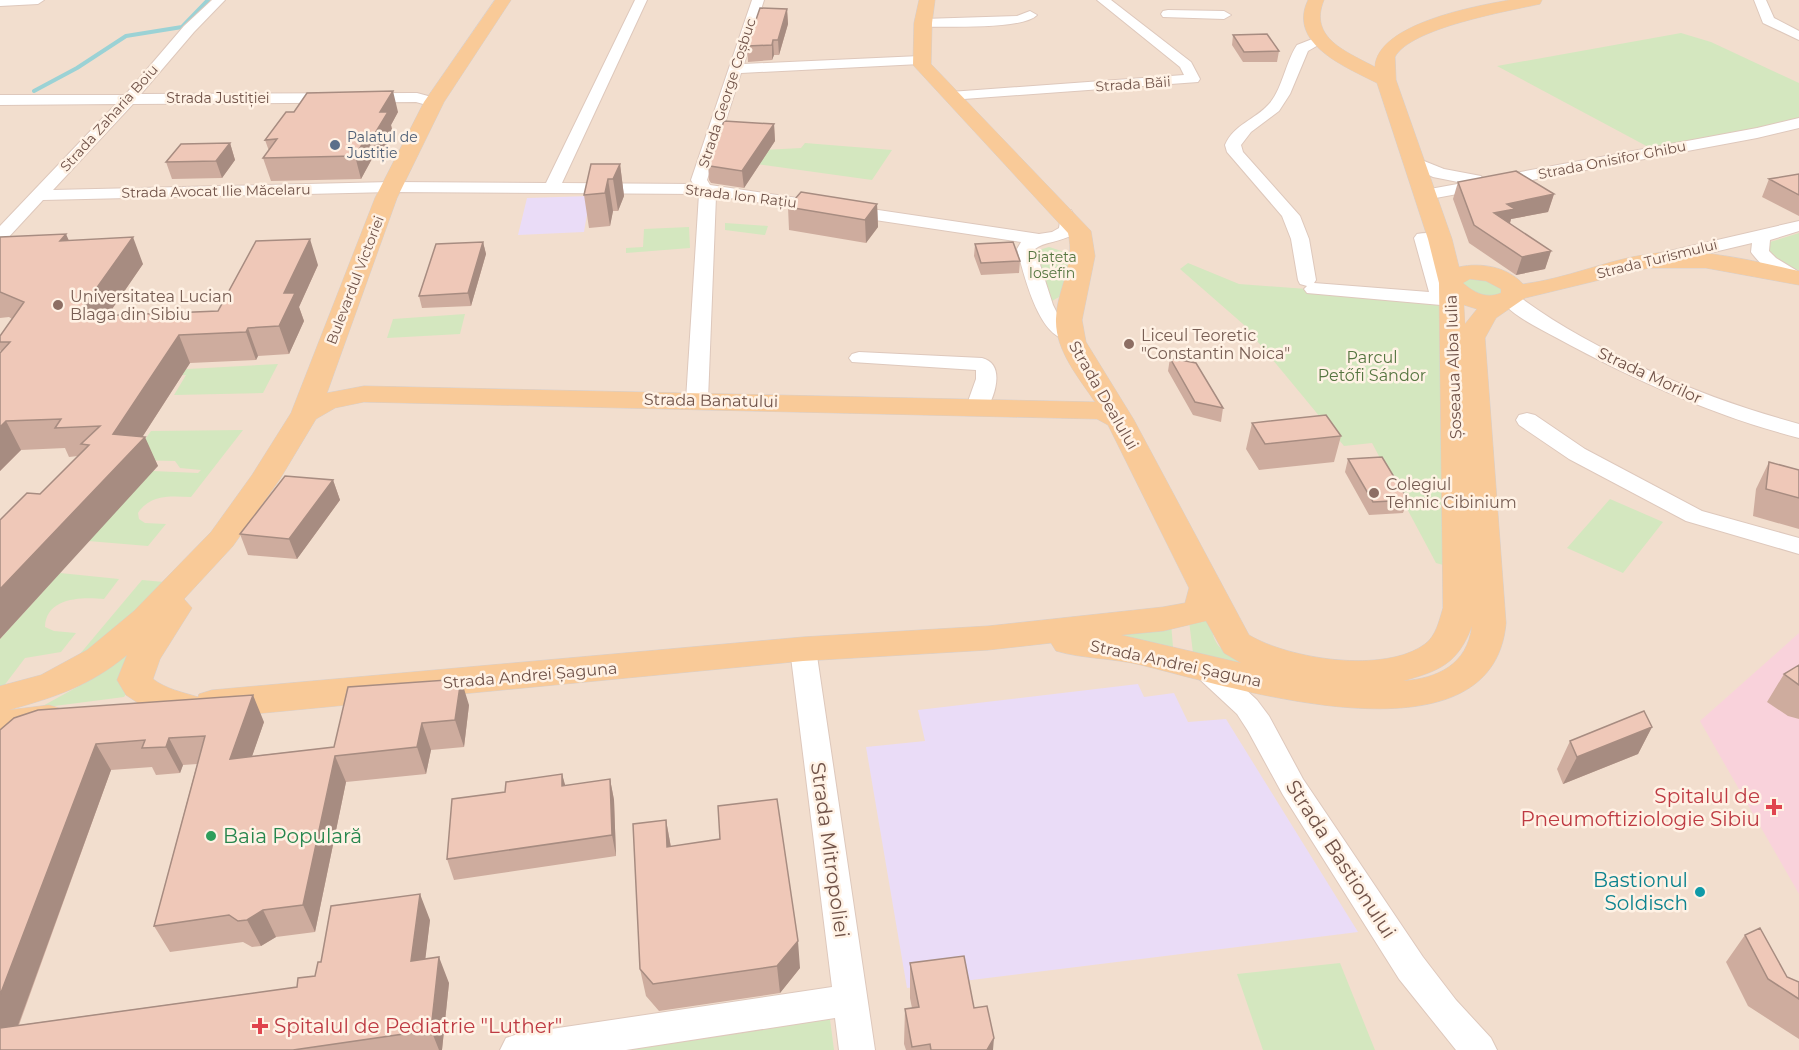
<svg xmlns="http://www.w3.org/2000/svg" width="1799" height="1050" font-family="Montserrat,sans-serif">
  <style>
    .residential { fill: #f2dece }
    .education { fill: #eadcf7 }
    .medical { fill: #f9d2db }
    .green { fill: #d4e7bf }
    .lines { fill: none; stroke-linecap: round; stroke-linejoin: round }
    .stream { stroke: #9bd2d5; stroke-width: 4 }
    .minor-casing { stroke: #dec8bc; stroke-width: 2 }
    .major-casing { stroke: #d7cfcc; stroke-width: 1 }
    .minor { fill: #fff; fill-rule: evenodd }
    .major { fill: #f9ca98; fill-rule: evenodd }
    .wall { fill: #ceac9e }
    .shaded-wall { fill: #a78c81 }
    .building { fill: #efc8b8; stroke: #a78c81; stroke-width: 1.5 }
    .service-dot { fill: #5c6f8a; stroke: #fff2e5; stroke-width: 2 }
    .education-dot { fill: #8d6e63; stroke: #fff2e5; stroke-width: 2 }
    .health-dot { fill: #e0444e; stroke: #fff2e5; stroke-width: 2 }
    .leisure-dot { fill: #2e9e5b; stroke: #fff2e5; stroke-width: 2 }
    .culture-dot { fill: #0f9aa8; stroke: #fff2e5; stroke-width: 2 }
    .labels { text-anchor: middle; stroke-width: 5; stroke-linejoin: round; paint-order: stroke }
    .far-street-label { font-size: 14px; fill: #705248; stroke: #fff2e5 }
    .far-service-label { font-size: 14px; fill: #4e5e75; stroke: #fff2e5; text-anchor: start }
    .far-park-label { font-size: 14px; fill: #567641; stroke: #fff2e5 }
    .education-label { font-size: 16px; fill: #785e54; stroke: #fff2e5; text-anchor: start }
    .park-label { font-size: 16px; fill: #567641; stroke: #fff2e5 }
    .street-label { font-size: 16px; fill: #705248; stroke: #fff2e5 }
    .near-health-label { font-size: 20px; fill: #be3a42; stroke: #fff2e5; text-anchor: end }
    .near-leisure-label { font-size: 20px; fill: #27864d; stroke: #fff2e5; text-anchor: start }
    .near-street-label { font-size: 20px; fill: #705248; stroke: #fff2e5 }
    .near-culture-label { font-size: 20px; fill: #0d838f; stroke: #fff2e5; text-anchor: end }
  </style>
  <rect width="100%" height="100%" fill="#fbeddf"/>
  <path class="residential" d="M0 0H1799V1050H0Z"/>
  <path class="education" d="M590 196 584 232 518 235 527 198Z
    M1138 684 1144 697 1174 693 1188 722 1226 719 1358 932 907 988 866 747 925 741 918 710Z"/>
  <path class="medical" d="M1799 633V894L1700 721Z"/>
  <path class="green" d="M1681 33 1711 42 1799 83V119L1780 126 1652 149 1497 66Z
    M805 143 892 150 872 180 756 164 763 150 801 148Z
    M725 223 768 226 765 235 725 230Z
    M689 227 690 248 626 253V248L643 247 644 229Z
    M1799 233V270L1783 267 1767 251 1770 242Z
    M1049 247 1071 254 1072 258 1059 297 1052 301 1047 300 1035 251Z
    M1188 263 1239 284 1441 299 1454 568 1436 563 1372 443 1344 446 1243 324 1180 269Z
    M1467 277 1499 283 1503 293C1486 301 1473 294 1461 282Z
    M465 314 460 334 387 338 393 319Z
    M278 364 263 393 174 395 186 375 58 379 60 376Z
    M243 430 191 497C171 496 150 494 138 513L139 519 145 523 166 524 148 546 88 541 153 471 198 473 201 470 180 468 175 461 130 460 151 431Z
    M1610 499 1663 522 1623 573 1567 548Z
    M60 573 119 579 104 599C82 597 46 597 45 627L54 631 76 633 61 652 25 658 0 691V639Z
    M142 580 164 582 153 598 74 661Z
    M1211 615C1211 645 1219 649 1244 664L1193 653 1189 621Z
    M1171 623 1173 647 1113 634Z
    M130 648 126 694 124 697 39 708 90 680Z
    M1340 963 1375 1050H1263L1237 974Z
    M829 1012 834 1050H575Z"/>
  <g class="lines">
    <path class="stream" d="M34 91 77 68 126 36 182 27 208 0"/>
    <defs>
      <path id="minor" d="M0 0H44L38 4 0 6Z
        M212 0H225L194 32 141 94 417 93 439 99 442 102 434 107 416 102 133 104 53 190 391 182 546 183 635 0H647L562 183 693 184 691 180 752 0H764L744 64 920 56 927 60 920 64 741 73 707 180 710 185 1039 234 1052 232 1059 228 1060 222 1056 214 1059 210H1071L1078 222 1074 234C1061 242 1043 242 1035 249L1053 305 1057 313 1080 335 1077 339C1040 349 1024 274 1017 249L1021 242 716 196 708 400 705 405 697 406 689 405 686 400 699 194 391 192 43 200 6 240 0 241V226L116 104 0 105V95H125L184 26Z
        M1097 0H1111L1191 62 1200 79 1198 82 950 100 943 96 950 92 1184 75 1180 67Z
        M1754 0H1766L1774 18 1799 31V40L1763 23Z
        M1168 10 1224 11 1231 15 1224 19 1163 17 1161 14 1163 11Z
        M1030 11 1037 15C1023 30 946 26 923 27L916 23 923 19 1017 16Z
        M1320 36 1327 40 1308 51 1290 94 1279 111 1251 132 1241 145 1243 152 1300 216 1309 239 1316 280 1314 283 1429 292 1414 238 1417 234C1426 232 1437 233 1446 235L1449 239 1446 243 1434 244 1451 299 1448 303 1441 305 1307 293 1304 289 1307 286 1300 284 1298 280 1291 239 1282 216 1227 152 1225 145C1234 124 1255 120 1269 104 1283 88 1285 63 1297 45Z
        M1799 118V128L1757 138 1425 200 1419 199 1416 195 1419 191 1463 183 1433 177 1408 165 1406 162 1414 157 1444 169 1481 176 1483 179 1757 128Z
        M1799 221V231L1770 240 1769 251 1776 258 1799 272V283C1782 284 1760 265 1751 252L1752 243 1655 266 1648 264 1646 260 1648 256Z
        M1510 293 1517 295C1594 353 1707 399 1799 424V438C1714 416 1634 380 1557 338 1539 328 1512 316 1500 299L1503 295Z
        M859 352 982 358C1006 364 995 397 985 412L977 413 969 412 966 407 976 379V370L852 362 849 358 852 354Z
        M1527 413 1535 415 1585 449 1702 511 1799 538V554L1686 521 1569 459 1519 425 1516 420 1519 415Z
        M803 640 812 642 816 649 875 1050H839L835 1018 626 1050H500L506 1038 518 1034 832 987 790 649 794 642Z
        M1205 658 1215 661 1257 700 1269 716 1303 779 1423 957 1456 1000 1491 1038 1497 1050H1456L1399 979 1283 795 1248 731 1237 714 1195 675 1191 668 1195 661Z"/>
      <path id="major" d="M495 0H511L444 102 397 198 327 393 364 386 1095 402C1079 378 1055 350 1056 319 1057 289 1076 264 1068 233L913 65 914 23 919 0H935L932 23 931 64 1091 231 1095 256 1082 320 1086 342 1134 420 1249 635C1289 659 1385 674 1425 644 1436 636 1439 621 1443 608L1439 283 1428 239 1377 83C1346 67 1287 44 1308 0H1324C1308 38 1347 52 1375 67 1377 24 1475 6 1510 0 1520 0 1532 0 1542 0L1540 4C1508 11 1410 28 1395 57L1396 80 1452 239 1459 267C1481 262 1508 267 1523 284 1566 279 1606 260 1649 254 1699 247 1750 260 1799 271V285L1706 268H1649L1525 298 1496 318 1485 338 1506 623C1493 772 1228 686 1141 665 1113 658 1083 659 1056 651L1051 643 988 650 803 661 212 718 200 714 198 717 185 721 144 707 126 695 117 680 127 655C90 686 55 697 9 710L49 705 62 709 67 719 62 729 49 733 0 739V686L41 675 87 650 134 611 211 532 252 475 291 413 375 198 424 102ZM1470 279 1486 281 1501 289V293C1487 299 1474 293 1463 283ZM1464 305 1477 309 1465 324ZM364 402 1097 419 1108 425 1189 588 1185 603 1163 607 988 626 803 637 212 690 199 694 198 697C182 692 166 689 153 679L160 659 192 608 184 599 233 546 280 479 316 419 335 408ZM1206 621 1224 653 1241 663 1121 635 1163 631ZM1472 626C1467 665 1438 678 1403 681 1439 671 1458 664 1472 626Z"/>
    </defs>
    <use href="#minor" class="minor-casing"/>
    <use href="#major" class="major-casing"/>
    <use href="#minor" class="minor"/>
    <use href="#major" class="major"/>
  </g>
  <path class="wall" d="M787 9 788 24 779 55H774L772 60 748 62 747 46Z
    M1233 35 1279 51 1277 62H1243L1232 45Z
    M398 112 391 125 393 134 380 157H373L361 179 271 181 263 158 269 151 265 140Z
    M774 124 775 141 744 188 711 183 709 180 708 163Z
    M230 143 235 160 222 178 172 179 166 162Z
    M620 164 624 196 618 211H613L610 226 589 228 584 195Z
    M1799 174V216L1762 197 1769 179Z
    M1458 182 1554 194 1548 212 1511 219 1510 224 1551 251 1545 269 1516 275 1469 243 1453 199Z
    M877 204 878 227 866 243 789 230 788 207Z
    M0 237 69 241 143 264 108 315 218 311 318 265 299 307 304 321 289 354 258 356 256 360 190 363 143 436 158 466 40 494 78 456 69 457 65 448 21 450 0 471 1 352 0 350V336L12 319 9 317 0 318Z
    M483 242 486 254 471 306 422 308 419 296Z
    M975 244 1020 261 1019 273 981 275 974 256Z
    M1170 358 1223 408 1221 422 1193 415 1168 371Z
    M1252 423 1341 436 1334 462 1259 470 1246 449Z
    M1348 459 1408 500 1403 513 1369 515 1345 472Z
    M1769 462 1799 470V529L1753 516 1756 489Z
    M333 480 340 500 297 559 248 555 240 534Z
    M1799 665V719L1788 716 1767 702 1784 674Z
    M469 705 464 747 431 750 426 774 346 782 315 932 276 937 261 946 252 947 243 942 170 952 154 926 197 764 183 765 180 773 156 775 152 767 111 770 19 1025 297 987 315 976 321 962 430 920 425 959 449 983 442 1050H0V730L264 722 252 756 334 747Z
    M1652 727 1638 754 1563 784 1557 769 1570 741Z
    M562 774 565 786 610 779 614 800 616 856 454 880 447 859 505 792Z
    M666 820 671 847 800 968 780 993 659 1011 646 996 640 969Z
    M1745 935 1787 977 1799 982V1039L1748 1006 1726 962Z
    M910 963 974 1008 993 1050H906L904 1044 905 1009 912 1008 910 998Z"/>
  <path class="shaded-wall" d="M787 9 788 24 779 55 778 40Z
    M773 40 774 55 772 60V45Z
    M393 91 398 112 391 125 393 134 380 157 374 135 380 112Z
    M774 124 775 141 744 188 742 171Z
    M368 135 373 157 361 179 355 156Z
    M230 143 235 160 222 178 216 161Z
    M620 164 624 196 618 211 613 179Z
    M608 179 613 211 610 226 605 193Z
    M1554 194 1548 212 1511 219 1509 226 1494 213 1507 204Z
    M877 204 878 227 866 243 865 220Z
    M66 234 78 261 60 241Z
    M133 237 143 264 88 344 76 317Z
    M310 239 318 265 299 307 304 321 289 354 279 326 284 293Z
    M483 242 486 254 471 306 468 293Z
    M1551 251 1545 269 1516 275 1522 257Z
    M248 328 258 356 256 360 246 332Z
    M179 335 190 363 139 442 145 437 158 466 0 639V589Z
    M6 421 21 450 0 471V427Z
    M333 480 340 500 297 559 289 539Z
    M461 679 469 705 464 747 455 720Z
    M253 695 264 722 242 785 230 759Z
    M422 723 431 750 426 774 417 747Z
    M1652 727 1638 754 1563 784 1577 757Z
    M169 738 183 765 180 773 166 747Z
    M96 744 111 770 9 1050 0 1046V995Z
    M335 756 346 782 315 932 303 905Z
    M562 774 568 795 562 786Z
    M610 779 614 800 616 856 612 835Z
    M666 820 671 848 667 847Z
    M420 894 430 920 422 987 411 961Z
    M263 910 276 937 261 946 247 920Z
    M798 941 800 968 780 993 777 966Z
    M439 957 449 983 442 1050H439L431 1030Z
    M994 1038 993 1050H987Z"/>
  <path class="building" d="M760 8 787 9 778 40H773L772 45 747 46Z
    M1267 34 1279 51 1244 52 1233 35Z
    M393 91 380 112H388L374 135H368L355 156 263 158 277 139 265 140 286 112H294L307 93Z
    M724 121 774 124 742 171 710 166 708 163Z
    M230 143 216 161 166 162 181 144Z
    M591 164H620L613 179H608L605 193 584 195Z
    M1516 171 1554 194 1507 204 1515 209 1494 213 1551 251 1522 257 1474 225 1458 182Z
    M1799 174V195L1769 179Z
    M801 192 877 204 865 220 788 207Z
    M66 234 60 241 133 237 76 317 218 311 256 241 310 239 284 293H295L279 326 248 328 246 332 179 335 113 434 145 437 0 589V520L27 493 40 494 89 445 81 444 100 426 55 428 61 419 6 421 0 427V353L10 342H0V336L24 302 0 292V237Z
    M483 242 468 293 419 296 436 244Z
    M1013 242 1020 261 981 263 975 244Z
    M1170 358 1196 363 1223 408 1195 402Z
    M1326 415 1341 436 1265 444 1252 423Z
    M1382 457 1408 500 1373 502 1348 459Z
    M1769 462 1799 470V498L1766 489Z
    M285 476 333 480 289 539 240 534Z
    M1799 665V685L1784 674Z
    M461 679 455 720 422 723 417 747 335 756 303 905 263 910 247 920 238 921 229 915 154 926 205 736 169 738 166 747 142 748 145 740 96 744 0 995V730L14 718 38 710 253 695 230 759 334 747 348 687Z
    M1644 711 1652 727 1577 757 1570 741Z
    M562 774V786L610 779 612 835 447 859 452 799 505 792 506 782Z
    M777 799 798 941 777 966 653 984 640 969 633 824 666 820 667 847 720 839 718 806Z
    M420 894 411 961 439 957 431 1030 293 1050H0V1028L297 987 298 978 315 976 318 962H321L331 906Z
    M1760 928 1787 977 1799 982V999L1768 979 1745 935Z
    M964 956 974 1008 987 1006 994 1038 987 1050H931L930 1044 912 1047 905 1009 919 1007 910 963Z"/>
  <circle class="service-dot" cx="335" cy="145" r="6"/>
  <g class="education-dot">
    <circle cx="58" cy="305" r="6"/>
    <circle cx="1129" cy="344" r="6"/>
    <circle cx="1374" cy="493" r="6"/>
  </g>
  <g class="health-dot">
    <path d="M1771 798h6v6h6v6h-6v6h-6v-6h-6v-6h6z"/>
    <path d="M257 1017h6v6h6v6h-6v6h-6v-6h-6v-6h6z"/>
  </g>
  <circle class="leisure-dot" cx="211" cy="836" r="6"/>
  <circle class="culture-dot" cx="1700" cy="892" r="6"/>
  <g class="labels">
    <g class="far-street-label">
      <text transform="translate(1133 84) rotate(-4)" y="5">Strada Băii</text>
      <text transform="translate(727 93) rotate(-72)" y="5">Strada George Coșbuc</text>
      <text x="218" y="103">Strada Justiției</text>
      <text transform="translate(109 118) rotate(-48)" y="5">Strada Zaharia Boiu</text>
      <text transform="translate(1612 160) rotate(-11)" y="5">Strada Onisifor Ghibu</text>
      <text transform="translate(216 191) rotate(-1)" y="5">Strada Avocat Ilie Măcelaru</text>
      <text transform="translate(741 196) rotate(7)" y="5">Strada Ion Rațiu</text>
      <text transform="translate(1657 259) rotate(-14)" y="5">Strada Turismului</text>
      <text transform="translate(355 280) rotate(-69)" y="5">Bulevardul Victoriei</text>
    </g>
    <g class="far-service-label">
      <text x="347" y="142">Palatul de<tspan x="347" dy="16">Justiție</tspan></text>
    </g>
    <g class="far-park-label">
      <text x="1052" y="262">Piațeta<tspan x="1052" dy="16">Iosefin</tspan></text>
    </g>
    <g class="education-label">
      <text x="70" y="302">Universitatea Lucian<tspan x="70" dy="18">Blaga din Sibiu</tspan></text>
      <text x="1141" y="341">Liceul Teoretic<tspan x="1141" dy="18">"Constantin Noica"</tspan></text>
      <text x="1386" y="490">Colegiul<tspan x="1386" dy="18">Tehnic Cibinium</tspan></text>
    </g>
    <g class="park-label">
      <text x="1372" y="363">Parcul<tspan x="1372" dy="18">Petőfi Sándor</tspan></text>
    </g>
    <g class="street-label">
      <text transform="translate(1453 367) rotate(-92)" y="6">Șoseaua Alba Iulia</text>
      <text transform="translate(1650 375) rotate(25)" y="6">Strada Morilor</text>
      <text transform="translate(1104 395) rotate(60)" y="6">Strada Dealului</text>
      <text transform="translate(711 400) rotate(1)" y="6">Strada Banatului</text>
      <text transform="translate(1176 663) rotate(12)" y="6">Strada Andrei Șaguna</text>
      <text transform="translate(530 675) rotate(-5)" y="6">Strada Andrei Șaguna</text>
    </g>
    <g class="near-health-label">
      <text x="1760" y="803">Spitalul de<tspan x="1760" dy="23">Pneumoftiziologie Sibiu</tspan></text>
      <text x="274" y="1033" text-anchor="start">Spitalul de Pediatrie "Luther"</text>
    </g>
    <g class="near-leisure-label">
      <text x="223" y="843">Baia Populară</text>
    </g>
    <g class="near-street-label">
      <text transform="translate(830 850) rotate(82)" y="7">Strada Mitropoliei</text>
      <text transform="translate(1341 859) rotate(57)" y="7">Strada Bastionului</text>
    </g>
    <g class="near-culture-label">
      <text x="1688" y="887">Bastionul<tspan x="1688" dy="23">Soldisch</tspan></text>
    </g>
  </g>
</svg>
